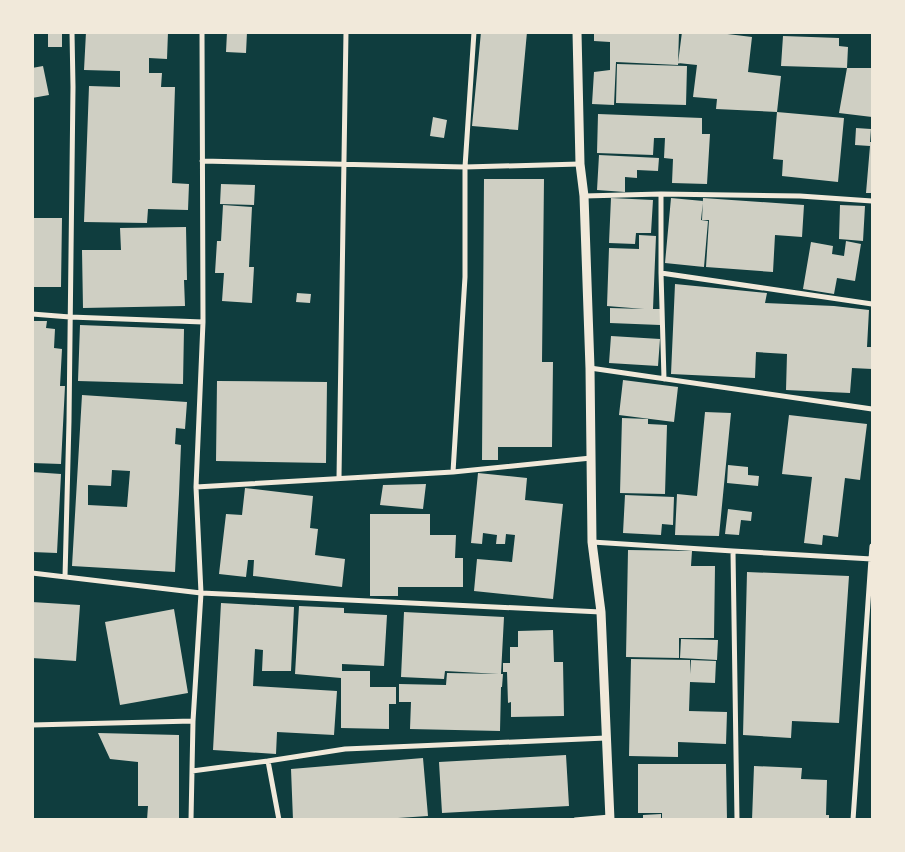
<svg xmlns="http://www.w3.org/2000/svg" width="905" height="852" font-family="'Public Sans',sans-serif">
  <style>
    .building { fill: #cfcfc3; fill-rule: evenodd }
    .lines { fill: none; stroke-linecap: round; stroke-linejoin: round }
    .minor { stroke: #f1e9da; stroke-width: 5 }
    .tertiary { stroke: #f1e9da; stroke-width: 9 }
  </style>
  <rect width="100%" height="100%" fill="#0f3d3e"/>
  <path class="building" d="M48 32H62V47H48Z
    M86 32H168L167 59 149 58V73H162L161 87H175L172 183 189 184 188 210 148 209 147 223 84 222 89 86 120 87V71L84 70Z
    M227 32H247L246 53 226 52Z
    M481 32H527L518 130 472 126Z
    M594 32H679L678 65 616 62 614 105 592 104 594 72 610 70V42L594 41Z
    M682 32H711L752 37 748 72 781 76 777 112 716 109 717 99 693 97 697 65 678 63Z
    M783 36 839 38V46L848 47 847 68 781 66Z
    M617 64 687 66 686 105 616 103Z
    M43 66 49 95 32 98V68Z
    M847 68H872V117L839 113Z
    M777 112 844 118 838 182 782 176 783 160 773 159Z
    M598 114 702 118V134H710L707 184 672 183 673 159 664 158 665 138H654L653 155 597 153Z
    M433 117 447 120 444 138 430 136Z
    M856 128 871 129 870 142H872V193H866L870 146 855 145Z
    M599 155 659 158 658 171 637 170V178L625 177V192L597 190Z
    M484 179H544L542 362H553L552 447H498V460H482Z
    M221 184 255 185 254 205 220 204Z
    M611 198 653 200 651 233H636L635 244 609 243Z
    M671 198 703 201 701 220 708 221 704 267 665 263Z
    M703 198 804 205 802 237 775 235 773 272 706 267 709 220H702Z
    M223 205 252 207 249 267H254L252 303 222 301 224 273H215L217 241H221Z
    M840 205 865 206 863 241 839 239Z
    M32 218H62L61 287H32Z
    M186 227 187 280H184L185 306 83 308 82 250H121L120 228Z
    M639 235 656 236 653 309H660V325L610 323V308L644 309 607 306 609 248 639 249Z
    M846 241 861 244 855 281 837 278 834 294 803 289 811 242 833 246 832 254 844 256Z
    M675 284 767 293 765 303 834 306 869 310 867 347H872V369L852 368 850 393 786 390 787 354 756 352 755 378 671 374Z
    M297 293 311 294 310 303 296 302Z
    M32 321H47L46 328 55 329 54 348 62 349 60 386H65L61 464 32 463Z
    M80 325 184 329 183 384 78 381Z
    M611 336 660 339 658 366 609 363Z
    M623 380 678 387 674 422 619 415Z
    M217 381 327 382 326 463 216 461Z
    M82 395 187 402 185 429 176 428 175 444 181 445 179 494 175 572 72 566ZM112 470 130 471 127 507 88 505V485L111 486Z
    M705 412 731 413 719 536 675 535 677 494 697 496Z
    M789 415 867 424 860 480 845 478 838 537 823 535 822 545 804 543 812 477 782 474Z
    M622 418 648 419V424L667 425 665 494 620 493Z
    M728 465 748 467V475L759 476 758 486 727 483Z
    M32 472 61 474 57 553 32 552Z
    M478 473 527 478 525 500 563 504 553 599 474 591 477 559 512 562 515 535 506 534 505 544H496L497 535 483 533 482 544 471 543Z
    M426 484 423 509 380 505 383 485Z
    M245 488 313 496 310 528 318 529 315 555 345 559 342 587 253 576 254 560H248L246 577 219 574 226 514 242 515Z
    M625 495 674 497 673 525 662 524 661 535 623 533Z
    M728 509 752 512 751 521 741 520 739 535 725 534Z
    M370 514H430V535H456L455 558H463V587H398V596H370Z
    M628 550 692 551 691 566H715L714 638H679V658L626 657Z
    M747 572 849 576 839 723 792 721 791 738 743 735Z
    M32 602 80 605 76 661 32 658Z
    M221 603 294 607 291 671H262L263 650 255 649 253 686 337 691 334 735 277 732 276 754 213 750Z
    M299 606 344 608V613L387 615 384 666 342 664V671H370V687H396V704H389V729L341 728V678L295 674Z
    M174 609 188 693 120 705 105 622Z
    M404 612 504 617 501 674H503L502 687H501L500 731 410 729 411 702H399V684L446 685 447 673 499 674 445 671 444 679 401 677Z
    M553 630 554 662H563L564 716 511 717V702L508 703 507 672H503V663H510V647H518V631Z
    M681 639 718 640 717 660 680 658Z
    M631 659 690 660V674L691 660 716 661 715 683 690 682 689 711 727 712 726 744 678 742V757L629 756Z
    M98 733 179 735V820H147L148 806H138V762L110 759Z
    M566 755 569 806 442 813 439 762Z
    M423 758 428 816 368 820H293L291 769Z
    M638 764H726L727 820H662V813H638Z
    M754 766 802 768 801 779 827 780 826 815H829V820H752Z
    M661 814V820H643V815Z"/>
  <g class="lines">
    <path class="minor" d="M474 32 465 167 580 164
      M202 161 465 167V277L453 472
      M661 194V273L872 304
      M584 196 661 194 800 196 872 201
      M661 273 664 379
      M32 314 70 317 203 322
      M590 368 872 409
      M339 478 346 32
      M196 487 453 472 591 458
      M592 542 733 551 872 559
      M733 551 737 820
      M32 573 201 593 601 612
      M65 577 69 421 73 87 72 32
      M32 725 193 721
      M268 761 279 820
      M192 771 268 761 345 749 606 738
      M191 820 193 721 201 593 196 487 203 322 202 32
      M575 820 610 817
      M853 820 871 559 872 546"/>
    <path class="tertiary" d="M577 32 580 164 584 196 590 368 592 542 601 612 610 820"/>
  </g>
  <rect width="905" height="852" fill="none" stroke="#f1e9da" stroke-width="68"/>
</svg>
